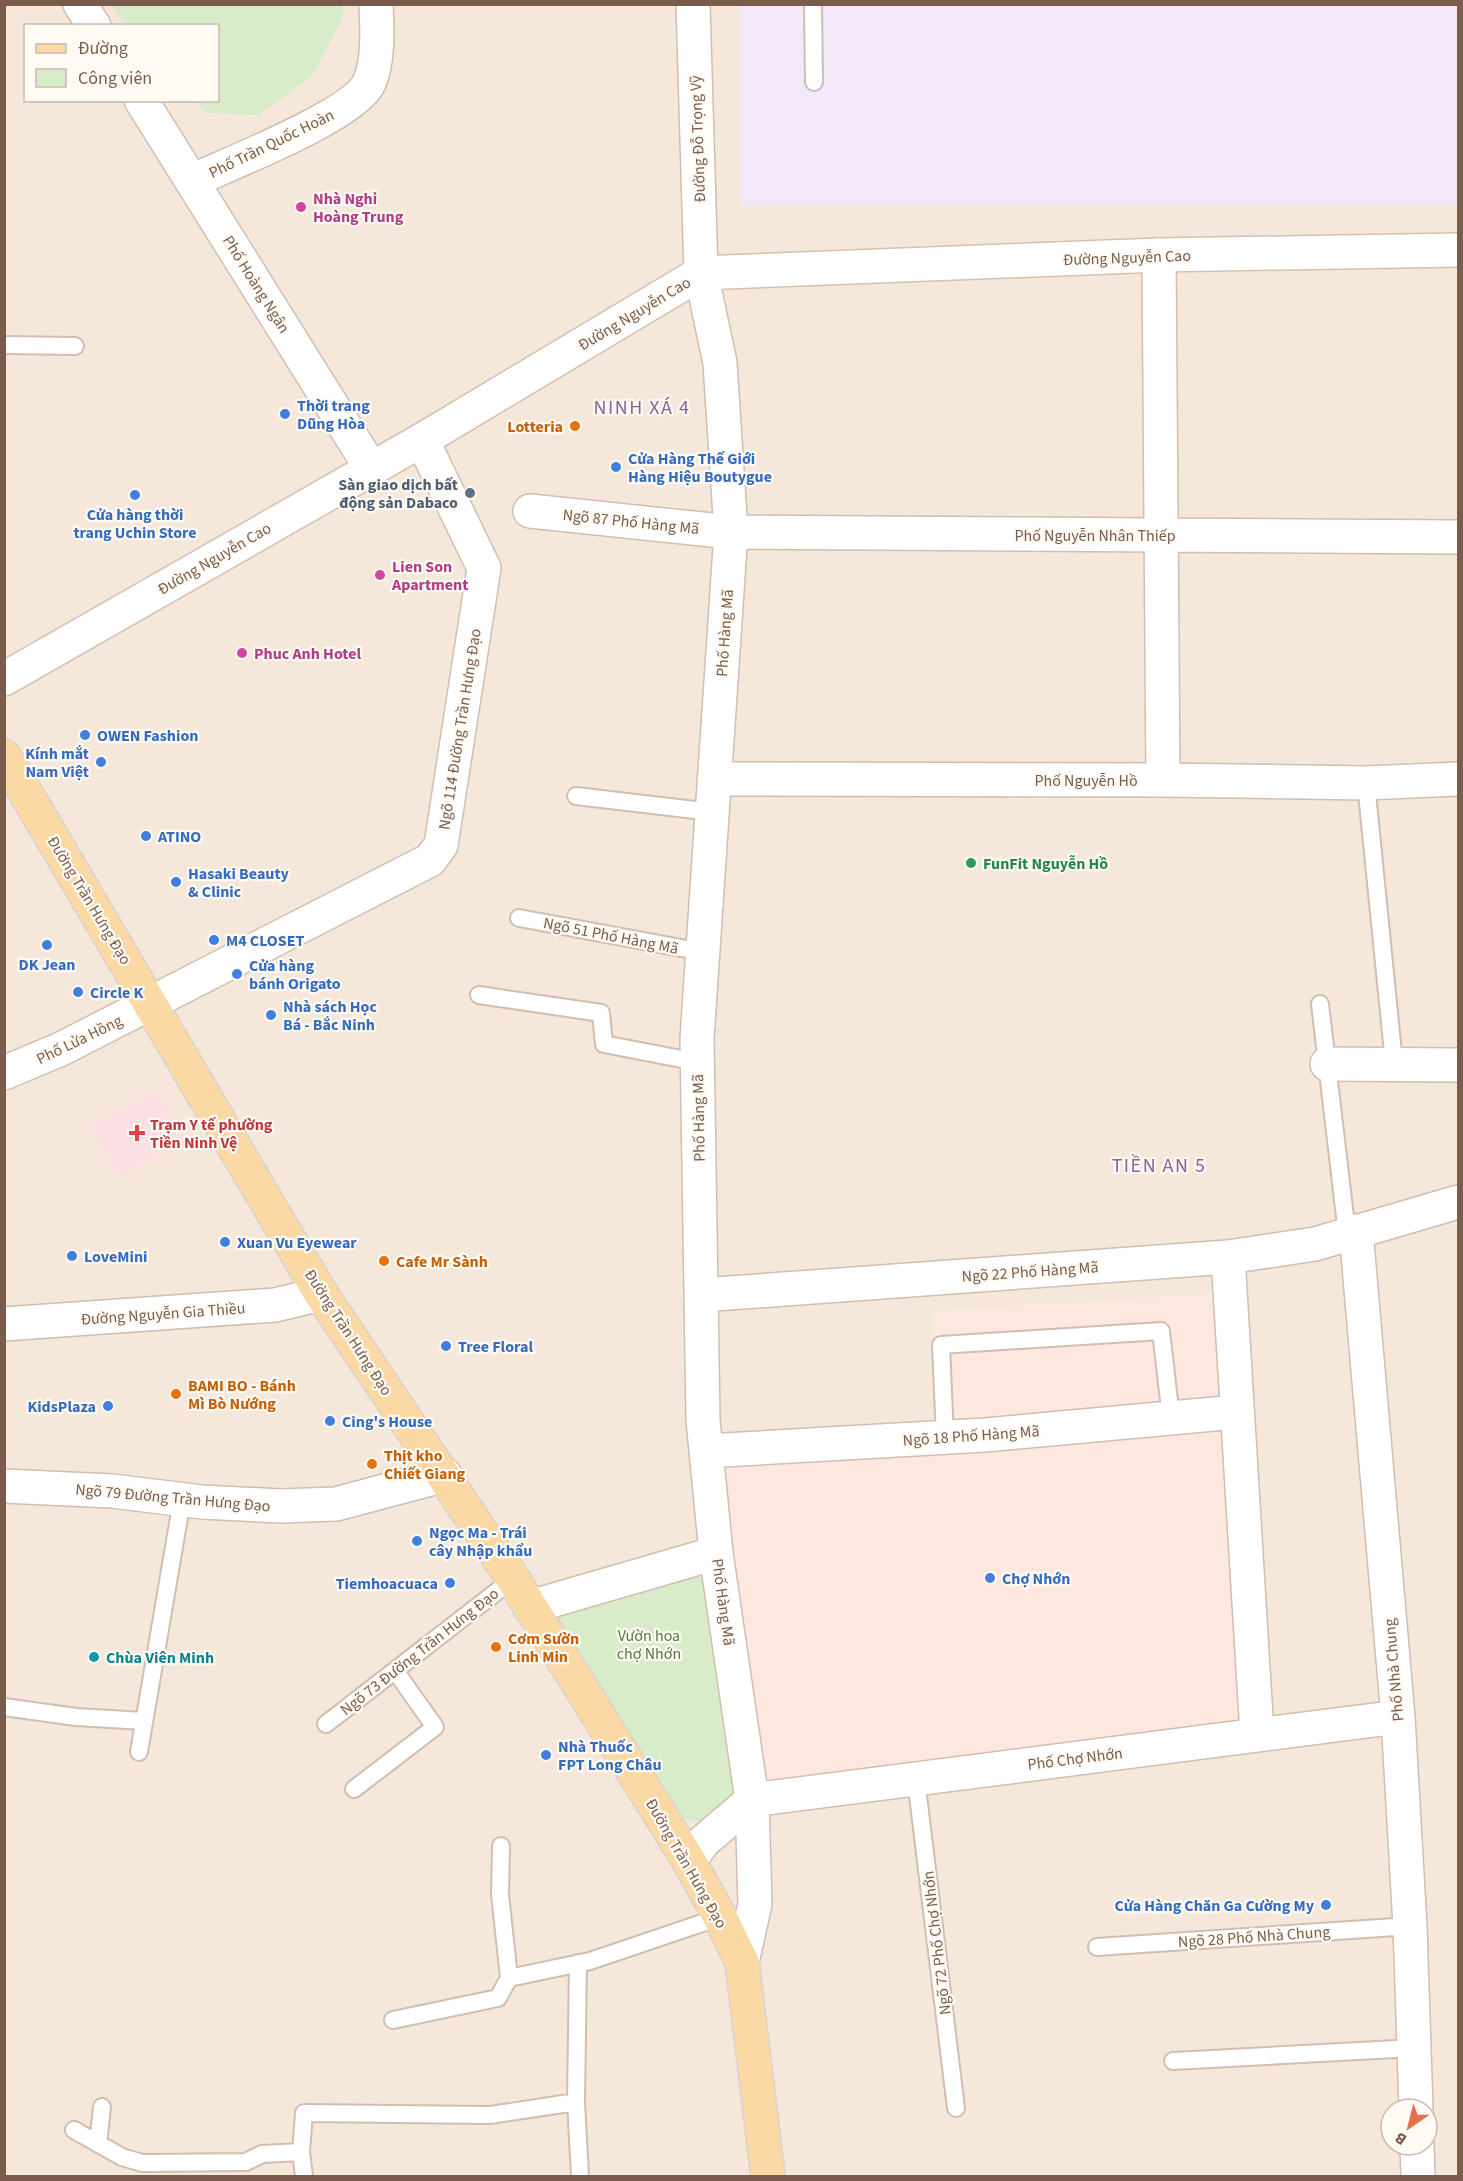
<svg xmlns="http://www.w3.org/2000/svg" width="1463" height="2181" font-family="'Source Sans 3',sans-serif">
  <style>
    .residential { fill: #f5e8da; fill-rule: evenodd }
    .commercial { fill: #fde8e0 }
    .education { fill: #f3e8fa }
    .medical { fill: #fbdfe3 }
    .green { fill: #d8ecc9 }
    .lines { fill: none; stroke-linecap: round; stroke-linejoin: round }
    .service-casing { stroke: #d1beb0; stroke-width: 20 }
    .minor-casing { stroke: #d1beb0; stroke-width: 36 }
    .tertiary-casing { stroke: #d1beb0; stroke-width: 36 }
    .secondary-casing { stroke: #d6c0b0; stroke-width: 36 }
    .primary-casing { stroke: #dad1cd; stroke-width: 36 }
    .service { stroke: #fff; stroke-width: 16 }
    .minor { stroke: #fff; stroke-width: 33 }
    .tertiary { stroke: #fff; stroke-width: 33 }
    .secondary { stroke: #fff; stroke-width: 33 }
    .primary { stroke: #fbd9a5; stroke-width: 33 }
    .hotel-dot { fill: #d1479c; stroke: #fffaf3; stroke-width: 2 }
    .shop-dot { fill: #3f7fe0; stroke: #fffaf3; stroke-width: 2 }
    .food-dot { fill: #e8710a; stroke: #fffaf3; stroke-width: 2 }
    .service-dot { fill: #5c6f8a; stroke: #fffaf3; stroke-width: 2 }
    .leisure-dot { fill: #2e9e5b; stroke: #fffaf3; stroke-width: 2 }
    .health-dot { fill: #e0444e; stroke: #fffaf3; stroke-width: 2 }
    .culture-dot { fill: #0f9aa8; stroke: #fffaf3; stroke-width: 2 }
    .labels { text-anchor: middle; stroke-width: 4.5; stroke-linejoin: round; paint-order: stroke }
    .street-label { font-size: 16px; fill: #7a5c4d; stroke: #fffaf3 }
    .hotel-label { font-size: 16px; font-weight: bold; fill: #b23c85; stroke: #fffaf3; text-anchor: start }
    .shop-label { font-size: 16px; font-weight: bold; fill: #366cbe; stroke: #fffaf3; text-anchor: start }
    .food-label { font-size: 16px; font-weight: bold; fill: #c56008; stroke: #fffaf3; text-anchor: start }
    .service-label { font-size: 16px; font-weight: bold; fill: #4e5e75; stroke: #fffaf3; text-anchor: end }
    .leisure-label { font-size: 16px; font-weight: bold; fill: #27864d; stroke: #fffaf3; text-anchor: start }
    .health-label { font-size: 16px; font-weight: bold; fill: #be3a42; stroke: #fffaf3; text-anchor: start }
    .park-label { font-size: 16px; fill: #537a41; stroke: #fffaf3 }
    .culture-label { font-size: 16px; font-weight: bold; fill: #0d838f; stroke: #fffaf3; text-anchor: start }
    .quarter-label { font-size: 20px; letter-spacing: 1.5px; fill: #846695; stroke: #fffaf3 }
  </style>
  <rect width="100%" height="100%" fill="#fdf6ec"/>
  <path class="residential" d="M5 5H1458V2176H5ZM26 26H218V100H26ZM1391 2109H1427V2145H1391Z"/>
  <path class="commercial" d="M1229 1293 1262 1717 741 1786 720 1439 935 1432 933 1311Z"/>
  <path class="education" d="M740 5H1458V206H741Z"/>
  <path class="medical" d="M158 1090 186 1140 120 1177 89 1126Z"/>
  <path class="green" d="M110 5H343L342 20 313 75 259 115 207 113 194 101 218 100V26L125 25Z
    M686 1567 704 1576 739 1800 698 1822 678 1816 554 1615Z"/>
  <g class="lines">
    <defs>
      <path id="service" d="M813 4 814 82
        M4 345 75 346
        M1366 783 1394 1063
        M576 796 712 812
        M519 918 703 952
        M479 995 601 1013 604 1044 697 1062
        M1320 1004 1347 1234
        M945 1438 941 1345 1161 1331 1171 1418
        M4 1707 76 1717 144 1721
        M326 1724 513 1579
        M139 1752 182 1500
        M916 1779 956 2108
        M354 1789 435 1727 396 1672
        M501 1846 500 1894 509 1978
        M1097 1947 1410 1926
        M578 1963 576 2102 580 2176
        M393 2020 498 1998 509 1978 590 1961 720 1917
        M1173 2061 1414 2048
        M74 2130 122 2157 142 2163 246 2162 262 2154 301 2152
        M98 2144 102 2107
        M304 2176 301 2152 304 2113 490 2115 576 2102"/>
      <path id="minor" d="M80 4 94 26
        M693 4 701 273 720 363 731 532 697 1039 703 1420 716 1553 752 1800 755 1904 742 1962
        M141 100 371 468
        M192 181C228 164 355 115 369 83 379 60 377 29 376 4
        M1159 255 1163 780
        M530 511 731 532 1458 537
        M714 779 1163 780 1366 783 1458 779
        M1327 1064 1458 1065
        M4 1073 61 1049 430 860 441 845 484 568 422 440
        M1356 1231 1398 1717 1410 1926 1416 2109
        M1228 1257 1257 1734
        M701 1295 1228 1257 1315 1244 1458 1202
        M706 1451 985 1435 1236 1412
        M4 1486 112 1491 202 1502 281 1506 336 1504 445 1475
        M530 1607 716 1553
        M689 1861 704 1841 752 1800 1398 1717
        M1417 2145 1418 2176"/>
      <path id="tertiary" d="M4 1324 275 1305 321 1294"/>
      <path id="secondary" d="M4 679 422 440 701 273 1159 255 1458 250"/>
      <path id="primary" d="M4 756 321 1294 513 1579 689 1861 720 1917 742 1962 768 2176"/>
    </defs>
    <use href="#service" class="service-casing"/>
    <use href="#minor" class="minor-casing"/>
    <use href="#tertiary" class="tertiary-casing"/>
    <use href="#secondary" class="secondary-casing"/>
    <use href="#primary" class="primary-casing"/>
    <use href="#service" class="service"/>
    <use href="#minor" class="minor"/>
    <use href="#tertiary" class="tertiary"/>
    <use href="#secondary" class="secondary"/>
    <use href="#primary" class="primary"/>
  </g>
  <g class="hotel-dot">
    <circle cx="301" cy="207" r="6"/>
    <circle cx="380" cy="575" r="6"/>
    <circle cx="242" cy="653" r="6"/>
  </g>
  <g class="shop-dot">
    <circle cx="285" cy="414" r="6"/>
    <circle cx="616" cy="467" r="6"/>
    <circle cx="135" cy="495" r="6"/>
    <circle cx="85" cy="735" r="6"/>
    <circle cx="101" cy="762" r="6"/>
    <circle cx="146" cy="836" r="6"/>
    <circle cx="176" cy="882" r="6"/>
    <circle cx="214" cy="940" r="6"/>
    <circle cx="47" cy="945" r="6"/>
    <circle cx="237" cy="974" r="6"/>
    <circle cx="78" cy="992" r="6"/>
    <circle cx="271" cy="1015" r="6"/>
    <circle cx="225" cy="1242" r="6"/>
    <circle cx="72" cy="1256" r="6"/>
    <circle cx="446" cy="1346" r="6"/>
    <circle cx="108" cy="1406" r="6"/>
    <circle cx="330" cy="1421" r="6"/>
    <circle cx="417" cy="1541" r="6"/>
    <circle cx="990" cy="1578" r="6"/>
    <circle cx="450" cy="1583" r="6"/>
    <circle cx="546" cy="1755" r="6"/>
    <circle cx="1326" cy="1905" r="6"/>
  </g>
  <g class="food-dot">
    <circle cx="575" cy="426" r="6"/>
    <circle cx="384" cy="1261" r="6"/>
    <circle cx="176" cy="1394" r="6"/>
    <circle cx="372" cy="1464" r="6"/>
    <circle cx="496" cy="1647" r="6"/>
  </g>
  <circle class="service-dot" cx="470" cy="493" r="6"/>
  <circle class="leisure-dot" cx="971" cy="863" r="6"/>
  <path class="health-dot" d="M134 1124h6v6h6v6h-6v6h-6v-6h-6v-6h6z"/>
  <circle class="culture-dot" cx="94" cy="1657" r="6"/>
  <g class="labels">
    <g class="street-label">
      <text transform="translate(697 139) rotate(-92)" y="6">Đường Đỗ Trọng Vỹ</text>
      <text transform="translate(271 143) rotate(-26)" y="6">Phố Trần Quốc Hoàn</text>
      <text transform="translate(1127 257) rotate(-2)" y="6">Đường Nguyễn Cao</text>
      <text transform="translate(257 284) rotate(58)" y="6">Phố Hoàng Ngân</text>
      <text transform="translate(634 313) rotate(-31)" y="6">Đường Nguyễn Cao</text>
      <text transform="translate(631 521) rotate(6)" y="6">Ngõ 87 Phố Hàng Mã</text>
      <text x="1095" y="541">Phố Nguyễn Nhân Thiếp</text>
      <text transform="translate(214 558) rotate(-30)" y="6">Đường Nguyễn Cao</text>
      <text transform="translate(724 633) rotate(-86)" y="6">Phố Hàng Mã</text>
      <text transform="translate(459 729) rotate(-81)" y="6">Ngõ 114 Đường Trần Hưng Đạo</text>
      <text x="1086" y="786">Phố Nguyễn Hồ</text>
      <text transform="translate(90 900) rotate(59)" y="6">Đường Trần Hưng Đạo</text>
      <text transform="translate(611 935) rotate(11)" y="6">Ngõ 51 Phố Hàng Mã</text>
      <text transform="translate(79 1039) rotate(-26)" y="6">Phố Lửa Hồng</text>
      <text transform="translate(698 1118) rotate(-91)" y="6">Phố Hàng Mã</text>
      <text transform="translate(1030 1271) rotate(-4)" y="6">Ngõ 22 Phố Hàng Mã</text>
      <text transform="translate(163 1313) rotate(-4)" y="6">Đường Nguyễn Gia Thiều</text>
      <text transform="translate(349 1332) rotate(57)" y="6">Đường Trần Hưng Đạo</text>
      <text transform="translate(971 1435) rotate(-4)" y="6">Ngõ 18 Phố Hàng Mã</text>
      <text transform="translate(173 1497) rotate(5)" y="6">Ngõ 79 Đường Trần Hưng Đạo</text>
      <text transform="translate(724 1602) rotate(82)" y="6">Phố Hàng Mã</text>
      <text transform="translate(419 1651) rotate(-38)" y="6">Ngõ 73 Đường Trần Hưng Đạo</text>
      <text transform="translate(1393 1670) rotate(-95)" y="6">Phố Nhà Chung</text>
      <text transform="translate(1075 1758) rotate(-7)" y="6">Phố Chợ Nhớn</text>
      <text transform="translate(687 1863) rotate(60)" y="6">Đường Trần Hưng Đạo</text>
      <text transform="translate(1254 1936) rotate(-4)" y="6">Ngõ 28 Phố Nhà Chung</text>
      <text transform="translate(936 1943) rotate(-97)" y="6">Ngõ 72 Phố Chợ Nhớn</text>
    </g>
    <g class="hotel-label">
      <text x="313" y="204">Nhà Nghỉ<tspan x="313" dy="18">Hoàng Trung</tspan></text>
      <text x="392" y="572">Lien Son<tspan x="392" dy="18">Apartment</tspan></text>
      <text x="254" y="659">Phuc Anh Hotel</text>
    </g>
    <g class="shop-label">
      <text x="297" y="411">Thời trang<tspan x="297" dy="18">Dũng Hòa</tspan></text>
      <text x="628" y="464">Cửa Hàng Thế Giới<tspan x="628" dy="18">Hàng Hiệu Boutygue</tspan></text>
      <text x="135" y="520" text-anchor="middle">Cửa hàng thời<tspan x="135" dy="18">trang Uchin Store</tspan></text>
      <text x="97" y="741">OWEN Fashion</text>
      <text x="89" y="759" text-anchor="end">Kính mắt<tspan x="89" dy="18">Nam Việt</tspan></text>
      <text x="158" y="842">ATINO</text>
      <text x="188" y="879">Hasaki Beauty<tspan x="188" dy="18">&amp; Clinic</tspan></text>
      <text x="226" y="946">M4 CLOSET</text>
      <text x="47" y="970" text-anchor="middle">DK Jean</text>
      <text x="249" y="971">Cửa hàng<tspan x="249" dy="18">bánh Origato</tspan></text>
      <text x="90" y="998">Circle K</text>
      <text x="283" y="1012">Nhà sách Học<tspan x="283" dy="18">Bá - Bắc Ninh</tspan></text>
      <text x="237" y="1248">Xuan Vu Eyewear</text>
      <text x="84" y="1262">LoveMini</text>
      <text x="458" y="1352">Tree Floral</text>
      <text x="96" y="1412" text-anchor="end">KidsPlaza</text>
      <text x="342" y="1427">Cing's House</text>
      <text x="429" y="1538">Ngọc Ma - Trái<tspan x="429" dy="18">cây Nhập khẩu</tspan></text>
      <text x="1002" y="1584">Chợ Nhớn</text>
      <text x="438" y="1589" text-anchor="end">Tiemhoacuaca</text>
      <text x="558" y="1752">Nhà Thuốc<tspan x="558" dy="18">FPT Long Châu</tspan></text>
      <text x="1314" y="1911" text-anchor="end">Cửa Hàng Chăn Ga Cường My</text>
    </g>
    <g class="food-label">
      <text x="563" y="432" text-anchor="end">Lotteria</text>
      <text x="396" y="1267">Cafe Mr Sành</text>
      <text x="188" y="1391">BAMI BO - Bánh<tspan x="188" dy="18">Mì Bò Nướng</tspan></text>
      <text x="384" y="1461">Thịt kho<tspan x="384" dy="18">Chiết Giang</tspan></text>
      <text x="508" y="1644">Cơm Sườn<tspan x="508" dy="18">Linh Min</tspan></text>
    </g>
    <g class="service-label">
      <text x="458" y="490">Sàn giao dịch bất<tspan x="458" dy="18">động sản Dabaco</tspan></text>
    </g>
    <g class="leisure-label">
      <text x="983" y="869">FunFit Nguyễn Hồ</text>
    </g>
    <g class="health-label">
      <text x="150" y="1130">Trạm Y tế phường<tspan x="150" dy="18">Tiền Ninh Vệ</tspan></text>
    </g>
    <g class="park-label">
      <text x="649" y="1641">Vườn hoa<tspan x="649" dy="18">chợ Nhớn</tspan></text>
    </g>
    <g class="culture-label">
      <text x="106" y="1663">Chùa Viên Minh</text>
    </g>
    <g class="quarter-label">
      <text x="642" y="414">NINH XÁ 4</text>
      <text x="1159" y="1172">TIỀN AN 5</text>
    </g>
  </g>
  <rect width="1463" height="2181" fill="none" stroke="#7a5c4d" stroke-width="12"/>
  <rect x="24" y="24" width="195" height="78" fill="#fffaf3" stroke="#cabbb1" stroke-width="1.5"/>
  <rect x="36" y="44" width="30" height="9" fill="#fbd9a5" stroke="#cabbb1" stroke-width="1.5"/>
  <text x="78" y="54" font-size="18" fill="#7a5c4d">Đường</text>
  <rect x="36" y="69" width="30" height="18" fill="#d8ecc9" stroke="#cabbb1" stroke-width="1.5"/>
  <text x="78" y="84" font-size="18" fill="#7a5c4d">Công viên</text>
  <g transform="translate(1409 2127) rotate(215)"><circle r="28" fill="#fffaf3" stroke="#cabbb1" stroke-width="1.5"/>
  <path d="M0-4.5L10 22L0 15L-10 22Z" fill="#e76f51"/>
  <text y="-9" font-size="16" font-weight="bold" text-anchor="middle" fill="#7a5c4d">B</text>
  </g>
</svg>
